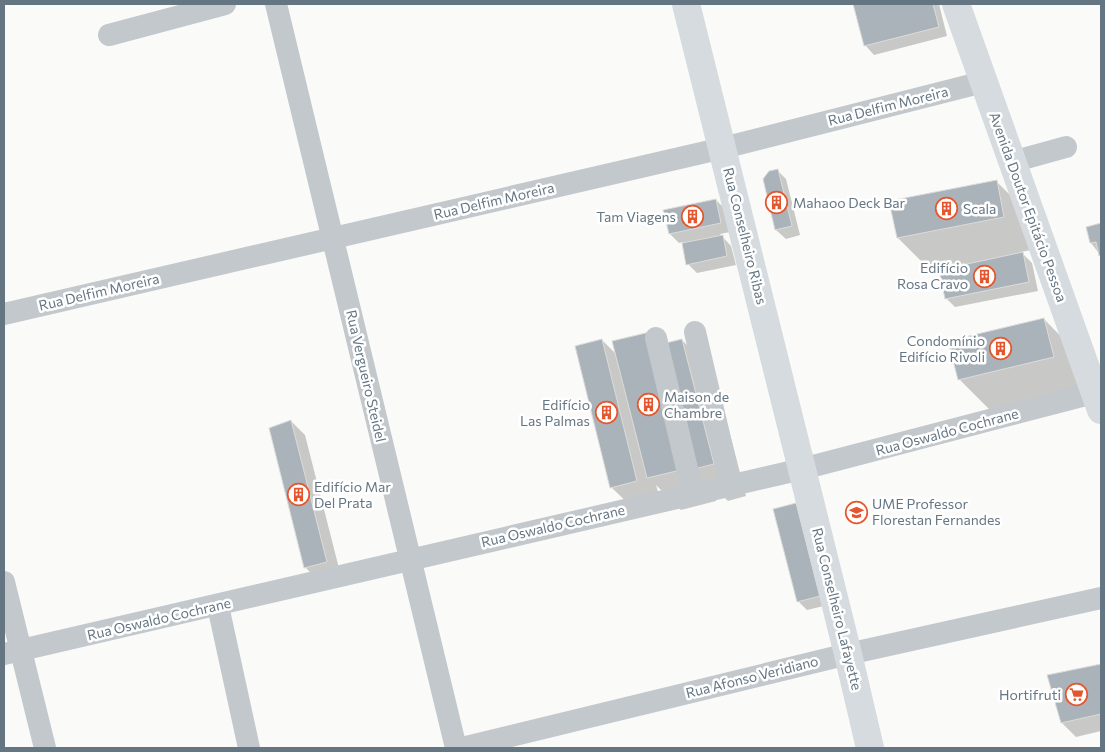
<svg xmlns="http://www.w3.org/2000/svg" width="1105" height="752" font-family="Commissioner,sans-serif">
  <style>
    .shadow { fill: #0003 }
    .building { fill: #aab3b9; stroke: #dcdcda }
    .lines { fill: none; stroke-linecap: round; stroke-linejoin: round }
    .minor { stroke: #c3c8cc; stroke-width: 22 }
    .major { stroke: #d6dbdf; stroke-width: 28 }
    .labels { text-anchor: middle; stroke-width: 5; stroke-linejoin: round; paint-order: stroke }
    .street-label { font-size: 14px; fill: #657683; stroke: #fff }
    .poi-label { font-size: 14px; fill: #657683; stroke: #fff; text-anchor: start }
  </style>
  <rect width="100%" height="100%" fill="#fafaf8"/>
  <path class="shadow" d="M854 4H939L947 36 874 55 865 45Z
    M777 170 786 179 800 235 786 239 776 230Z
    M996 181 1029 214 1036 249 1021 252 1032 263 1038 291 955 307 946 298 940 269 930 270 898 238 891 202Z
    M716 200 725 209 730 232 720 234 731 246 736 265 697 273 688 264 683 242 679 243 670 234Z
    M1101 225V256L1091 243 1087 228Z
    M1044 319 1081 357 1090 394 996 416 959 379Z
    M602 340 618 356 664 348 682 340 714 372 746 496 728 501 712 486 716 501 681 510 656 485 662 506 637 512 611 487Z
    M291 421 305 435 341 576 319 581 305 567Z
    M796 505 805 514 828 605 807 610 798 601Z
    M1101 665V731L1076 737 1062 723 1049 676Z"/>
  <path class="building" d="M853 4H933L939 27 864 46Z
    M778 169 792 226 775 230 763 179 769 171Z
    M997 180 1004 217 897 238 889 201Z
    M716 199 721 223 669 234 663 210Z
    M1101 223V255L1099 256 1096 242 1090 243 1086 227Z
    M723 235 727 256 686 265 682 243Z
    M1023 252 1029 282 945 299 939 270Z
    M1044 318 1054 357 958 380 948 341Z
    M650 332 685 469 647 478 612 341Z
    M602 339 637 481 610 488 575 346Z
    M682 339 714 464 694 469 662 344Z
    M291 420 327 562 304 568 269 428Z
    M796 503 820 596 797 602 773 509Z
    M1101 664V714L1061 723 1047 675Z"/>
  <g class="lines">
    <path class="minor" d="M276 4 456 748
      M109 35 225 4
      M1012 162 1066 147
      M4 314 723 148 983 82
      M695 332 731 486
      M656 338 693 494
      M4 582 45 748
      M218 606 249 748
      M4 654 802 469 1101 391
      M462 748 848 654 1101 598"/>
    <path class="major" d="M686 4 848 654 870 748
      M956 4 1101 410"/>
  </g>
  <defs>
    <symbol id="building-ring" viewBox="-11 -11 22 22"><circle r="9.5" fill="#fff" stroke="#e4572e" stroke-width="1.5"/><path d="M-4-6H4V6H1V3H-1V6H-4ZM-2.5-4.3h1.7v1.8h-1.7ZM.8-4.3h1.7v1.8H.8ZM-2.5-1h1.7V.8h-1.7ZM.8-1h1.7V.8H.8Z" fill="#e4572e"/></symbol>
    <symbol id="school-ring" viewBox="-11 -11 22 22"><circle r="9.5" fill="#fff" stroke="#e4572e" stroke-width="1.5"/><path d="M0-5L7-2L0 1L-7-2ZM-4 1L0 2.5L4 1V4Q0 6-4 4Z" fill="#e4572e"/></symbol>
    <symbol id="supermarket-ring" viewBox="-11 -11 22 22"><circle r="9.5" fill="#fff" stroke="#e4572e" stroke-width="1.5"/><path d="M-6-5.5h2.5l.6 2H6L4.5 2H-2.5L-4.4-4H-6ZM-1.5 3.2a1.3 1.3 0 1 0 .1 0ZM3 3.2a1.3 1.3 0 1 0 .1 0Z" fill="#e4572e"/></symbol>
  </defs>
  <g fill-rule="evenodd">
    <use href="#building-ring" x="764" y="190" width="25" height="25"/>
    <use href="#building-ring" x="934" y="196" width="25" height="25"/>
    <use href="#building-ring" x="680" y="204" width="25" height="25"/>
    <use href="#building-ring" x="972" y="264" width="25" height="25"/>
    <use href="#building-ring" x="988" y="336" width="25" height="25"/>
    <use href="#building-ring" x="636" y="392" width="25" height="25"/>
    <use href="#building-ring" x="594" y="400" width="25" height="25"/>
    <use href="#building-ring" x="286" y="482" width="25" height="25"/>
    <use href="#school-ring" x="844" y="500" width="25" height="25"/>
    <use href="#supermarket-ring" x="1064" y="682" width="25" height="25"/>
  </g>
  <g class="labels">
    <g class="street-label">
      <text transform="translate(888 106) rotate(-14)" y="5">Rua Delfim Moreira</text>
      <text transform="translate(494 201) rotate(-13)" y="5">Rua Delfim Moreira</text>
      <text transform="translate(1028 207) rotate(70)" y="5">Avenida Doutor Epitácio Pessoa</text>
      <text transform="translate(745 236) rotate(76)" y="5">Rua Conselheiro Ribas</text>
      <text transform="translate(99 292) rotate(-13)" y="5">Rua Delfim Moreira</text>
      <text transform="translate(366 376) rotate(77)" y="5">Rua Vergueiro Steidel</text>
      <text transform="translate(947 432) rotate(-15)" y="5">Rua Oswaldo Cochrane</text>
      <text transform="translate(553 526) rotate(-13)" y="5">Rua Oswaldo Cochrane</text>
      <text transform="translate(837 609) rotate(76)" y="5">Rua Conselheiro Lafayette</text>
      <text transform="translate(159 619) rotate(-13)" y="5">Rua Oswaldo Cochrane</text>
      <text transform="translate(752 677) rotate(-14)" y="5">Rua Afonso Veridiano</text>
    </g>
    <g class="poi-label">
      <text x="793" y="208">Mahaoo Deck Bar</text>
      <text x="963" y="214">Scala</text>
      <text x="676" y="222" text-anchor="end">Tam Viagens</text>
      <text x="968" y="273" text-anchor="end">Edifício<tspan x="968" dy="16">Rosa Cravo</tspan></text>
      <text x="985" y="346" text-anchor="end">Condomínio<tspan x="985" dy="16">Edifício Rivoli</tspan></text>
      <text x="664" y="402">Maison de<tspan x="664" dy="16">Chambre</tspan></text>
      <text x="590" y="410" text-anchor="end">Edifício<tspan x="590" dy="16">Las Palmas</tspan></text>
      <text x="314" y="492">Edifício Mar<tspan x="314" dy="16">Del Prata</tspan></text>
      <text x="872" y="509">UME Professor<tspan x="872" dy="16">Florestan Fernandes</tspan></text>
      <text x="1061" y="700" text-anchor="end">Hortifruti</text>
    </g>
  </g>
  <rect width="1105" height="752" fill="none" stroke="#657683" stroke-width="10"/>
</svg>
